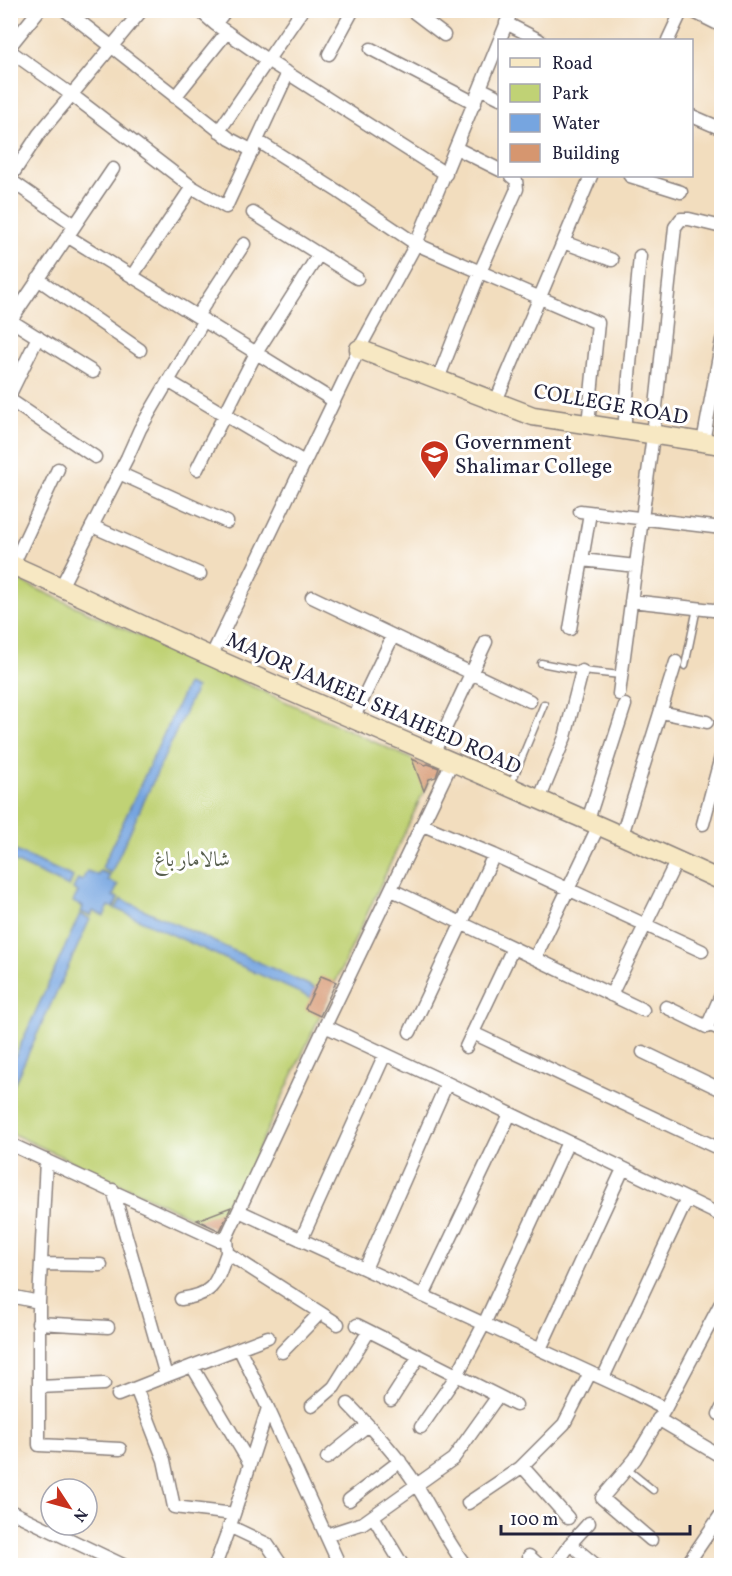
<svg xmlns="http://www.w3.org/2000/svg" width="732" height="1576" font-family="Vollkorn,Amiri,serif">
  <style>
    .green { fill: #c0d275; stroke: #717a58; stroke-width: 1.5 }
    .water { fill: #76a5e0; stroke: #4c648e; stroke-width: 1.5 }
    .building { fill: #d6966f }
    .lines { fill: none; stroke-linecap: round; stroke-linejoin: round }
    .lane-casing { stroke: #8a807c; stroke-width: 9 }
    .street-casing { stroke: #8a807c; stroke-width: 15 }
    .secondary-casing { stroke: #8a807c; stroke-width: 21 }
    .lane { stroke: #fff; stroke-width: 6 }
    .street { stroke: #fff; stroke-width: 12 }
    .secondary { stroke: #f7e8c3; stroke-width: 18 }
    .labels { text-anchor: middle; stroke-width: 6; stroke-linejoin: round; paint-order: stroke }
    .street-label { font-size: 21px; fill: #22223b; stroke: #fff }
    .poi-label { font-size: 21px; fill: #22223b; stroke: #fff; text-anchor: start }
    .park-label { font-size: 21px; fill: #59604f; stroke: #fff }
  </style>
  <rect width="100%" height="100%" fill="#fff"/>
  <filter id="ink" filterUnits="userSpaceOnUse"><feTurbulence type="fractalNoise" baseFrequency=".0167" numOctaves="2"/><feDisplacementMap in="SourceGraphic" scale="12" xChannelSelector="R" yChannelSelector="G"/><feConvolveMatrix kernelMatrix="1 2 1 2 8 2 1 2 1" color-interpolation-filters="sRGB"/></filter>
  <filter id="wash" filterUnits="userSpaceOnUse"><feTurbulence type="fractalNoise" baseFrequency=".008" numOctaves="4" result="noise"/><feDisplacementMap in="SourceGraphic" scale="24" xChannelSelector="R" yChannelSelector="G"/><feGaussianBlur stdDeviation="1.35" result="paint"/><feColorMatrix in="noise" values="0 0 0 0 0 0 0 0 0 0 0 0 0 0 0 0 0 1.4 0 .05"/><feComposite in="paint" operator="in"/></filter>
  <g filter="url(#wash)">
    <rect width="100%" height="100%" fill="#f2ddbe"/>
    <path class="green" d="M11 577 186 657 197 653 212 660 216 670 425 765 432 762 437 765 439 771 437 776 430 778 224 1223 226 1225 225 1236 214 1235 212 1227 11 1133Z"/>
    <path class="water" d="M187 684 196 688 111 873 102 868Z
      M11 849 73 877 69 887 11 860Z
      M87 871 98 875 100 871 110 875 108 880 118 885 113 896 118 898 114 908 109 906 104 916 93 911 91 916 81 912 83 907 73 902 78 892 73 889 78 879 82 881Z
      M121 899 315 988 311 998 116 909Z
      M80 914 90 919 11 1091V1066Z"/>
    <g id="blocks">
      <path class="building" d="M412 759 425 765 428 764 439 768 436 777 429 779 424 791Z
        M321 976 336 982 320 1016 305 1009Z
        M231 1207 220 1231 197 1220Z"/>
    </g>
  </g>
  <g filter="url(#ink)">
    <use href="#blocks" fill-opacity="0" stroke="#8a807c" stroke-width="1.5"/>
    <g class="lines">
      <defs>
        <path id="lane" d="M541 663 582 671 621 675
          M685 666 697 608
          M511 784 544 704
          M707 1027 722 1033
          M627 1469 653 1490"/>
        <path id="street" d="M65 10 230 139 253 151
          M199 10 215 24 267 60 446 174
          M411 10 444 35
          M690 10 722 26
          M506 23 539 40
          M215 24 226 10
          M668 40 682 10
          M10 46 39 10
          M371 49 475 103
          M10 51 72 95 192 187
          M329 54 353 10
          M480 88 500 98
          M175 97 227 32
          M692 116 722 129
          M219 131 302 10
          M258 141 339 192 416 244 598 323 588 425
          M456 148 500 170
          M630 176 681 192
          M10 178 39 134 142 10
          M10 180 75 225
          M253 213 357 278
          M67 236 334 401
          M563 242 612 260
          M132 276 192 187 226 207 288 73
          M38 279 140 350
          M197 316 244 244
          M10 320 93 372
          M11 320 113 169
          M438 379 480 272 517 189 516 180 511 176
          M168 381 304 462
          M10 394 38 337
          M10 400 95 457
          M496 401 591 176
          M624 430 640 256
          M703 442 722 340
          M197 469 256 353 319 254
          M119 473 227 522
          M580 511 722 528
          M92 526 200 574
          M582 560 636 566
          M13 565 58 469
          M61 587 127 458 140 429 204 320
          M312 597 530 701
          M631 601 722 611
          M570 629 590 513
          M211 657 359 349 416 244 512 10
          M619 694 653 435 675 227 681 219H689L722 227
          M661 712 707 722
          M353 719 393 636
          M433 754 486 642
          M539 800 565 737 582 671
          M588 820 625 705
          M703 824 722 753
          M423 825 494 855 702 951
          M622 835 676 662
          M392 890 643 1010
          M535 958 599 825
          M611 995 677 860
          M666 1007 707 1027 722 993
          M325 1026 447 1083 722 1216
          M410 1032 494 855
          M473 1033 722 1150
          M466 1047 513 948
          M643 1052 722 1090
          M10 1144 218 1240 226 1238 325 1026 452 762
          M46 1160 39 1302V1445L120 1449
          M113 1190 166 1376 118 1395
          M239 1211 632 1392 665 1409 722 1301
          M226 1238 227 1253 338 1324
          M301 1240 385 1054
          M41 1264 101 1265
          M365 1269 447 1083
          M10 1296 39 1302
          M423 1296 510 1114
          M181 1299C216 1294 216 1282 227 1253
          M38 1323 108 1327
          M357 1325 516 1405
          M540 1349 623 1169
          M282 1352 320 1313
          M192 1366 250 1464
          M166 1376 268 1337
          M603 1378 687 1199
          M39 1387 104 1384
          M136 1388 164 1460 174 1507 234 1514 215 1566
          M391 1400 419 1356
          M348 1404C373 1430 398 1456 417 1486 434 1513 446 1541 466 1566
          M312 1406 334 1387 369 1331
          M268 1408 340 1566
          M719 1414 722 1408
          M658 1419 722 1457
          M421 1427 457 1375 484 1324 568 1142
          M327 1458 368 1425
          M522 1466 568 1518
          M349 1500 400 1461
          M468 1503 520 1468 564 1424 590 1373
          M10 1511 125 1566
          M234 1514 268 1408 239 1348
          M373 1516 403 1566
          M589 1523 570 1544 597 1566
          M229 1526 267 1544 282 1566
          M326 1535 363 1523 453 1459 498 1396
          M651 1540 602 1498 635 1459 665 1409
          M529 1556 540 1566
          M555 1566 570 1544
          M686 1566 722 1513"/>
        <path id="secondary" d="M359 349 533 416 722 445
          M10 564C78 594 144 627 212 657 381 733 553 803 722 881"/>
      </defs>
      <use href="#lane" class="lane-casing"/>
      <use href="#street" class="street-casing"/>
      <use href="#secondary" class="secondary-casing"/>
      <use href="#lane" class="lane"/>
      <use href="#street" class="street"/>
      <use href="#secondary" class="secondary"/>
    </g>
  </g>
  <defs>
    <symbol id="university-pin" viewBox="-11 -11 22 30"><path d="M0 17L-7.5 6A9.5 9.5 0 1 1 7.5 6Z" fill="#c8321e" stroke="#fff"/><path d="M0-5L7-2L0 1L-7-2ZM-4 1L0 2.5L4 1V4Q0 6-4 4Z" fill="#fff"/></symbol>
  </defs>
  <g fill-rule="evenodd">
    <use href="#university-pin" x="418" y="438" width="33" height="45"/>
  </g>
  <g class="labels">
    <g class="street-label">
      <text transform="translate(611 404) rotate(10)" y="7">COLLEGE ROAD</text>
      <text transform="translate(374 703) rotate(24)" y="7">MAJOR JAMEEL SHAHEED ROAD</text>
    </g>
    <g class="poi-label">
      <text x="455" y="449">Government<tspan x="455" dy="24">Shalimar College</tspan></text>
    </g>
    <g class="park-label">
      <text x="192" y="866">شالامار باغ</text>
    </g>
  </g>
  <rect width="732" height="1576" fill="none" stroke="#fff" stroke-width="36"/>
  <rect x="498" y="39" width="195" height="138" fill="#ffffff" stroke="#a7a7b1" stroke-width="1.5"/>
  <rect x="510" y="58" width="30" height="9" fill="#f7e8c3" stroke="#a7a7b1" stroke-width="1.5"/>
  <text x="552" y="69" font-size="18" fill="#22223b">Road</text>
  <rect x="510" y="84" width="30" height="18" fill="#c0d275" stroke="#a7a7b1" stroke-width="1.5"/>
  <text x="552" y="99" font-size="18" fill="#22223b">Park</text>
  <rect x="510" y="114" width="30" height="18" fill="#76a5e0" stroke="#a7a7b1" stroke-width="1.5"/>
  <text x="552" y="129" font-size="18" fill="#22223b">Water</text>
  <rect x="510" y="144" width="30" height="18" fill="#d6966f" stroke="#a7a7b1" stroke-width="1.5"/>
  <text x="552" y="159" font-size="18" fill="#22223b">Building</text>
  <g transform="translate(69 1507) rotate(126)"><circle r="28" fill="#ffffff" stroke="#a7a7b1" stroke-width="1.5"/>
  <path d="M0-4.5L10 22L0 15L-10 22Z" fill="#c8321e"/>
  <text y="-9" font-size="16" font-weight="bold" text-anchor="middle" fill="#22223b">N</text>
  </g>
  <path d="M501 1525v9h189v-9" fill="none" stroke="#22223b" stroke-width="3"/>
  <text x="510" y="1525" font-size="18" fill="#22223b" stroke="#ffffff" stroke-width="4.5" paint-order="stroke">100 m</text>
</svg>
